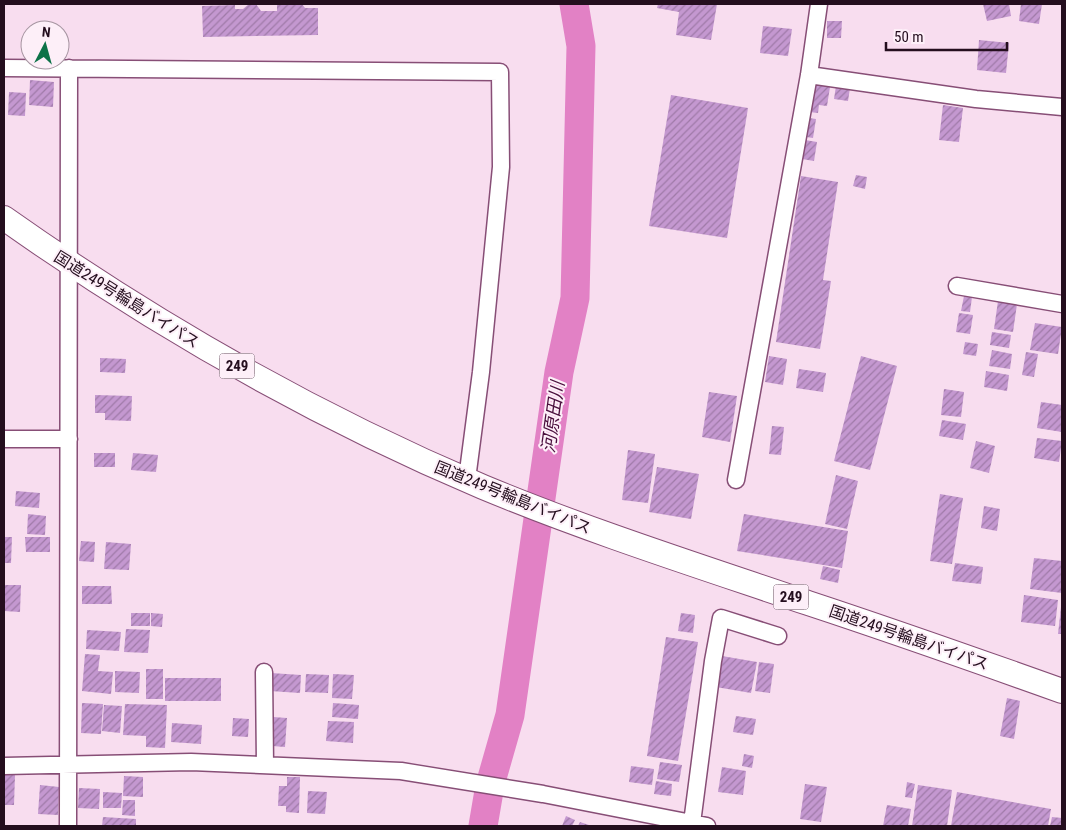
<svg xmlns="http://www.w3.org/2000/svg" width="1066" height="830" font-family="'Roboto Condensed','Noto Sans JP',sans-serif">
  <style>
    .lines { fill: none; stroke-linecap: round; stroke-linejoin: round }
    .river { stroke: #e281c5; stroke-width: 29 }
    .building { fill: url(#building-hatch) }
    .minor-casing { stroke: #874e76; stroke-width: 19 }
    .highway-casing { stroke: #874e76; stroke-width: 26 }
    .minor { stroke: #fff; stroke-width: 16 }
    .highway { stroke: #fff; stroke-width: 24 }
    .labels { text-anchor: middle; stroke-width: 4; stroke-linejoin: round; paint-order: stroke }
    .shield { fill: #fdeff8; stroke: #65525f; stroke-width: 1 }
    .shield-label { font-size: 15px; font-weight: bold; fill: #240e1e }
    .street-label { font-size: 16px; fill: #240e1e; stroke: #fdeff8 }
    .water-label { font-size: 18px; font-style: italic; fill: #4a0f3d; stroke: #fdeff8 }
  </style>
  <defs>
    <pattern id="building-hatch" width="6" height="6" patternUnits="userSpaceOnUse" patternTransform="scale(1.25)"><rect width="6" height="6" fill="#c498d0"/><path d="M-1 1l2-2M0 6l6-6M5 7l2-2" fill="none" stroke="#9f7aa8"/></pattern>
  </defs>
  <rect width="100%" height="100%" fill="#f8ddef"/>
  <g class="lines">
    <path class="river" d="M483 826 490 785 510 715 559 372 575 298 581 46 574 4"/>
  </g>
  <path class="building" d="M249 4H256L261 11H277V4H302L305 8H318V35L203 37 202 6 235 5V9H243Z
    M658 4H717L711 40 676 35 679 12 657 8Z
    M983 4H1009L1011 16 987 21Z
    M1021 4H1042L1039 24 1019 21Z
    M827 21H842L841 38H827Z
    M763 26 792 29 788 56 760 53Z
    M979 40 1009 43 1006 73 977 70Z
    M30 80 54 82 53 107 29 105Z
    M814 84 830 87 827 106 819 105 818 113 809 112Z
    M836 86 850 88 848 101 834 99Z
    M9 92 26 93 25 116 8 115Z
    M671 95 748 108 727 238 649 226Z
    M943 105 963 108 959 142 939 140Z
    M809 118 816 119 813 138 806 137Z
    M805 140 817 142 814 161 802 159Z
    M856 175 867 177 865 189 853 186Z
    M801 176 838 182 823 280 831 281 820 349 776 342Z
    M964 296 972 297 970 312 961 311Z
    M998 301 1017 304 1013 332 994 329Z
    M959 313 973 315 970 334 956 332Z
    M1035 323 1062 327 1058 354 1030 350Z
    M992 332 1011 335 1009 348 990 345Z
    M965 342 978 344 976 356 963 354Z
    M992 350 1012 354 1010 369 989 366Z
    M1026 352 1038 354 1034 377 1022 375Z
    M769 356 787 359 783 385 765 382Z
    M861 356 897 366 870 470 834 461Z
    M100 358 126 359 125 373 100 372Z
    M799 369 826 373 823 392 796 388Z
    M986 371 1009 375 1007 391 984 387Z
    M944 389 964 392 961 417 941 415Z
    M709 392 737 396 730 442 702 437Z
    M95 395 132 396 131 421 105 420V413H95Z
    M1041 402 1062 405V432L1037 428Z
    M942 420 966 424 963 440 939 436Z
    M772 426 784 427 781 455 769 454Z
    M1037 438 1062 441 1059 462 1034 458Z
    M976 441 995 446 989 473 970 468Z
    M628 450 655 454 648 503 622 500Z
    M94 453H115V467H94Z
    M133 453 158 455 156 472 131 470Z
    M657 467 699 474 691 519 649 512Z
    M836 475 858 481 847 529 825 524Z
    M16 491 40 493 39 508 15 506Z
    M940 494 963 498 952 564 930 561Z
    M984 506 1000 509 997 531 981 528Z
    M28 514 46 516 45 535 27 534Z
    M744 514 848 531 842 568 737 551Z
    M4 537H12L11 563H4Z
    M25 537H50V552H26Z
    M81 541 95 542 94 562 79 561Z
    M106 542 131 544 129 570 104 569Z
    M1034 558 1062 561V593L1030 589Z
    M955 563 983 567 981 584 952 581Z
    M823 566 840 570 838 583 820 579Z
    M4 585H21L20 612 4 611Z
    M82 586H111L112 604H82Z
    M1024 595 1058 600 1055 626 1021 622Z
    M1061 607H1062V634H1058Z
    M131 613H150V626H131Z
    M151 613 163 614 162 627 151 626Z
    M681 613 695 615 693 633 678 631Z
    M126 629 150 630 148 653 124 652Z
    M87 630 121 632 119 651 86 649Z
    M666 637 698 642 678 761 647 756Z
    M85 654 100 655 98 671 113 672 111 694 82 691Z
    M722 656 757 662 751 693 716 687Z
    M759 662 774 664 770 693 755 691Z
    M146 669H163V699H146Z
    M115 671 140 672 139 693 115 692Z
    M271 673 301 675 300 693 270 691Z
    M306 674 329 675 328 693 305 692Z
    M333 674 354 675 352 699 332 698Z
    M165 678H221V701H165Z
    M1007 698 1020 701 1014 739 1000 736Z
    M82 703 103 704 101 734 81 733Z
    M333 703 359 705 358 719 332 717Z
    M125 704 167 705 165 748 146 747V736L123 735Z
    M104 705 122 706 120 733 102 731Z
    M736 716 756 719 753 735 733 732Z
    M273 717 287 718 285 747 272 746Z
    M233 718 249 719 248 737 232 736Z
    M328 721 354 722 353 743 326 741Z
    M172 723 202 725 201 744 171 742Z
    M744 754 754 756 752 768 742 766Z
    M660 762 682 765 679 782 657 779Z
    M631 766 654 769 652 785 629 782Z
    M722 767 746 771 743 795 718 792Z
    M4 775H15L14 805H4Z
    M124 776 143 777V797L123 796Z
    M287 777H300L299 813 286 812V806H278L279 786H287Z
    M656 781 672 784 671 796 654 794Z
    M907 782 915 784 912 798 905 797Z
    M805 784 827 787 821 822 800 819Z
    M40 785 59 787 58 815 38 814Z
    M918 785 952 790 947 826H912Z
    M79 788 100 789 99 809 78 808Z
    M308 791 327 792 325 814 307 813Z
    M103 792 122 793 121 808H103Z
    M957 792 1051 809 1048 826H951Z
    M123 800H135V816L122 815Z
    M887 805 911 809 908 826H883Z
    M566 816 575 820 572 826H562Z
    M103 817 136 819V826H102Z
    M1052 817 1062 818V826H1050Z
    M580 822 592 826H578Z"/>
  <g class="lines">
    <defs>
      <path id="minor" d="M4 68 500 72 501 167 481 372 467 479
        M809 75 976 99 1062 107
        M957 286 1062 304
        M4 439H69
        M736 480 809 75 819 4
        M264 672 265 765
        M4 766 191 762 401 771 543 794 707 826
        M692 823 713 661 721 618 778 636
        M68 826 69 68"/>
      <path id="highway" d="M4 218C154 324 313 415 483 487 589 531 699 566 808 603 893 631 978 661 1062 691"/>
    </defs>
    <use href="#minor" class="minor-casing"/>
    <use href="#highway" class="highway-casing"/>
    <use href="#minor" class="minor"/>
    <use href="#highway" class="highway"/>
  </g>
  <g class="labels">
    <g class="shield">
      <rect x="219.5" y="353.5" width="35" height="25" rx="4"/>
      <rect x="773.5" y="584.5" width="35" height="25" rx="4"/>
    </g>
    <g class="shield-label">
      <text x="237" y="371">249</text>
      <text x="791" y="602">249</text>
    </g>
    <g class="street-label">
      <text transform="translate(127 299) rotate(32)" y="6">国道249号輪島バイパス</text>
      <text transform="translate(513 497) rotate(22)" y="6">国道249号輪島バイパス</text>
      <text transform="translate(909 637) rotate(19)" y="6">国道249号輪島バイパス</text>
    </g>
    <g class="water-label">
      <text transform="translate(553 417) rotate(-82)" y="6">河原田川</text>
    </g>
  </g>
  <rect width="1066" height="830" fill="none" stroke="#240e1e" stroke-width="10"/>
  <g transform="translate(45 45) rotate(6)"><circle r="24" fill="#fdeff8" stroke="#a695a1"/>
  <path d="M0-4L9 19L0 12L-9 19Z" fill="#0d7248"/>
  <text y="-8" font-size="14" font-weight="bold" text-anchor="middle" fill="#240e1e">N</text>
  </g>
  <path d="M886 42v8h121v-8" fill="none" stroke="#240e1e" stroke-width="2.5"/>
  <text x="894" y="42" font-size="15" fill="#240e1e" stroke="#fdeff8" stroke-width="4" paint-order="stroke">50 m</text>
</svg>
